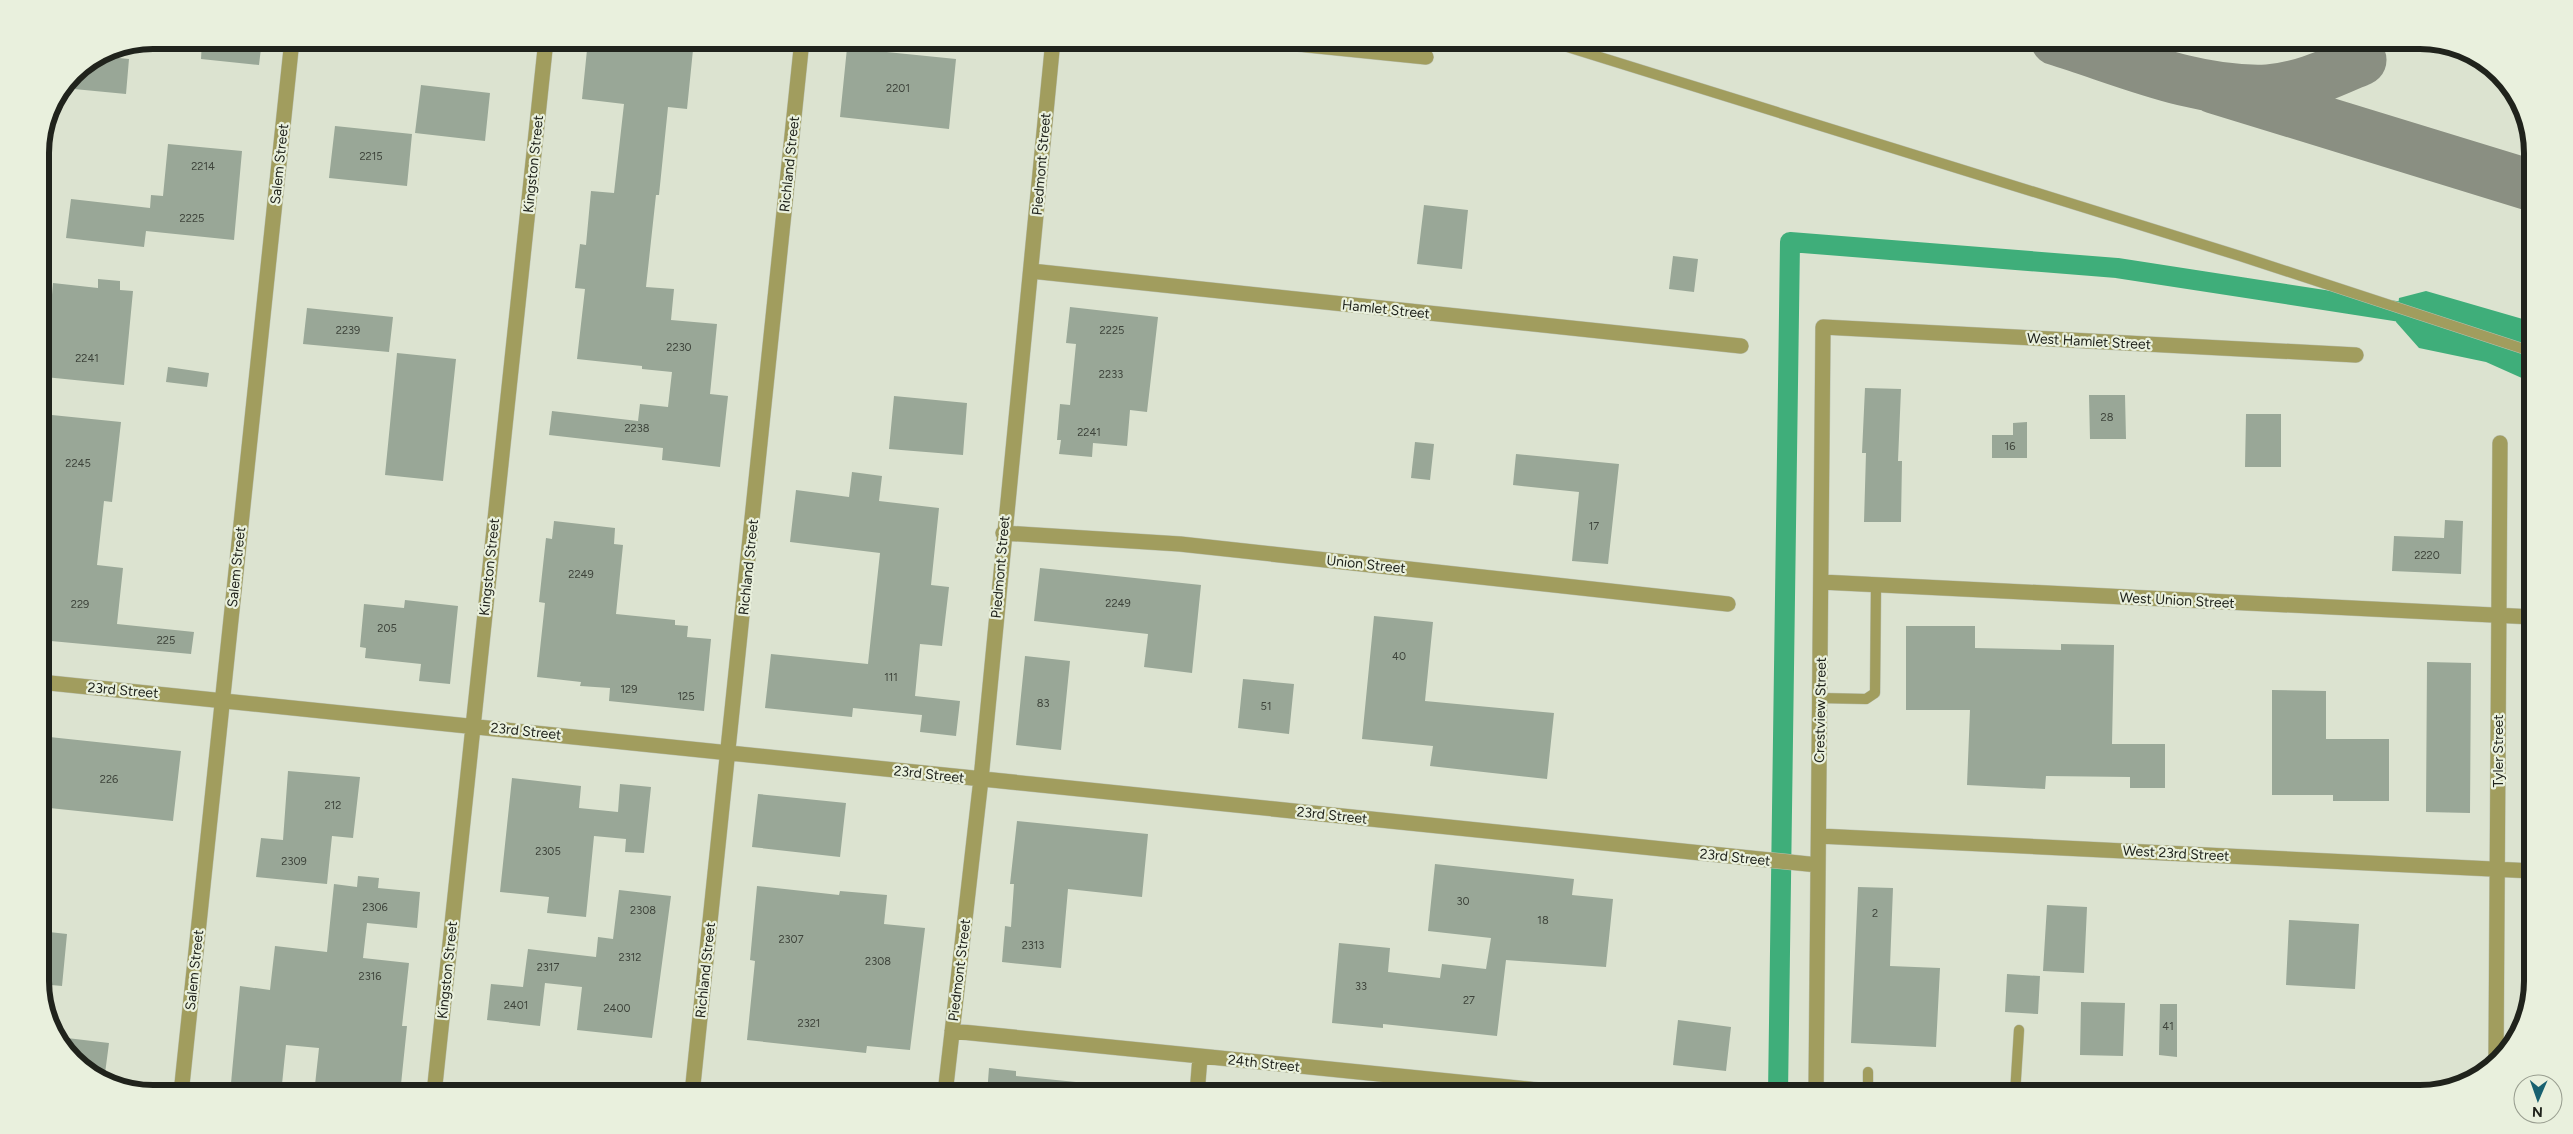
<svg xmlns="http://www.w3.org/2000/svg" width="2573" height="1134" font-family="Figtree,sans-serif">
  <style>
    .water { fill: #3fae7a }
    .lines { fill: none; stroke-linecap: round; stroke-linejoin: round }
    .canal { stroke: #3fae7a; stroke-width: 20 }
    .taxiway { stroke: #8a8f82; stroke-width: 51 }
    .building { fill: #99a797 }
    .lane-casing { stroke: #bac0b0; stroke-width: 11 }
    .street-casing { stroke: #bac0b0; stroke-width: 16 }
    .lane { stroke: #a19d5e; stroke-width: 10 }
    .street { stroke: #a19d5e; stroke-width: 15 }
    .labels { text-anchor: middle; stroke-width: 4.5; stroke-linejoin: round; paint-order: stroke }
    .number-label { font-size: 11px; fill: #3e443b }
    .street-label { font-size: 14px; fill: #20231c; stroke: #e9f0dd }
    .rim { fill: none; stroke: #20231c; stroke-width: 6 }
  </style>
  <rect width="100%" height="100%" fill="#dce3d0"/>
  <path class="water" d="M2426 291 2533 322V383L2486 362 2419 348 2396 322 2399 298Z"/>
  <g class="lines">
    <path class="canal" d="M1778 1094 1790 242 2117 268 2408 313"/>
    <path class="taxiway" d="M2056 40C2124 61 2194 93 2267 90 2300 88 2331 73 2361 60
      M2214 88 2533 186"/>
  </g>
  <path class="building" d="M202 40H262L259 65 201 59Z
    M588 40H694L687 109 668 107 659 195H656L646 287 674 289 671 320 717 324 710 394 728 396 720 467 662 460 663 448 549 435 552 411 638 421 640 404 668 407 672 372 642 369V366L577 359 585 289 575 288 580 244 586 245 591 191 614 193 624 104 582 99Z
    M847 48 956 59 949 129 840 117Z
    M98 56 129 59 126 94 74 89 76 71Z
    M421 85 490 93 485 141 415 133Z
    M335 126 412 134 407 186 329 178Z
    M168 144 242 151 234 240 146 231 144 247 66 238 71 199 150 208 151 195 163 196Z
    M1424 205 1468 210 1462 269 1417 264Z
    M1673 256 1698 259 1694 292 1669 289Z
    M98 279 120 281V290L133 291 124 385 45 377 53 283 98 288Z
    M1070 307 1158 317 1147 412 1130 410 1127 446 1093 443 1092 457 1059 454 1061 440H1057L1060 404 1070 405 1076 344 1066 343Z
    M307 308 393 317 389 352 303 344Z
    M397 353 456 359 443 481 385 475Z
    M168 367 209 373 207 387 166 382Z
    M1865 388 1901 389 1898 461H1902L1901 522H1864L1866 453H1862Z
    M2089 395H2125L2126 439H2090Z
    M894 396 967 403 963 455 889 449Z
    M42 414 121 422 112 502 104 501 97 565 123 568 117 624 194 632 191 654 40 640V559L45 560 52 496 40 494Z
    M2246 414H2281V467H2245Z
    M2027 422V458H1992V435H2013V423Z
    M1415 442 1434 444 1430 480 1411 478Z
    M1516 454 1619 464 1608 564 1572 561 1579 492 1513 485Z
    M852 472 882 476 879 501 939 508 931 585 949 587 942 646 920 644 915 696 960 701 956 736 920 732 922 715 853 708 852 717 765 708 771 654 868 664 880 553 790 542 796 490 849 497Z
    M2445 520 2463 521 2461 574 2392 571 2394 536 2444 538Z
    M554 521 615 528 614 544 623 545 616 614 675 620V625L688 626 687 637 711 639 704 711 609 701 610 688 580 686 581 682 537 677 545 603 539 602 546 538 552 539Z
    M1040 568 1201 585 1192 673 1144 667 1148 634 1034 621Z
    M405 600 458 606 450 684 419 681 421 664 365 658 366 648 360 647 364 604 404 608Z
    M1374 616 1433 622 1425 701 1554 713 1547 779 1430 766 1433 746 1362 739Z
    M1906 626H1975V648L2061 650V644L2114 645 2112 744H2165V788H2130V777L2046 776 2045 789 1967 785 1970 710H1906Z
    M1025 656 1070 661 1061 750 1016 745Z
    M2427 662 2471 663 2470 813 2426 812Z
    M1243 679 1294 684 1289 734 1238 728Z
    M2272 690 2326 691V739H2389V801H2333V795H2272Z
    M40 736 181 751 173 821 40 807Z
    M288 771 360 777 353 838 332 836 327 884 256 877 261 838 283 840Z
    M512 778 581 786 579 808 618 812 620 784 651 787 644 853 625 852 626 839 594 836 586 917 547 913 549 897 500 892Z
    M758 794 846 803 840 857 752 847Z
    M1017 821 1148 834 1142 897 1068 889 1061 968 1002 962 1005 926 1011 927 1014 884H1010Z
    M1435 864 1574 879 1572 895 1613 899 1606 967 1506 960 1497 1036 1383 1024V1028L1332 1023 1339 943 1390 948 1388 972 1440 978 1442 964 1486 969 1491 938 1428 931Z
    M358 876 379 878 378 888 420 892 417 928 367 923 363 958 409 963 402 1026H407L400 1094H314L319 1048 286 1045 281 1094H230L240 986 270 990 275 946 327 952 334 884 357 887Z
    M757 886 839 895 840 891 887 895 884 924 925 928 910 1050 867 1046 866 1053 747 1040 755 961 750 960Z
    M1858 887 1893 888 1890 966 1940 968 1936 1047 1851 1043Z
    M619 890 671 896 652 1038 577 1030 582 987 545 983 540 1026 487 1020 491 984 523 987 528 949 596 957 598 937 613 939Z
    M2047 905 2087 907 2084 973 2043 971Z
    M2289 920 2359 924 2355 989 2286 985Z
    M40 931 67 934 62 986 40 984Z
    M2007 974 2040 976 2038 1014 2005 1012Z
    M2081 1002 2125 1003 2123 1056 2080 1055Z
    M2160 1004H2177V1057L2159 1055Z
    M1678 1020 1731 1027 1726 1071 1673 1065Z
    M67 1038 109 1043 104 1081 66 1050Z
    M989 1068 1016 1071V1076L1086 1083V1094H987Z"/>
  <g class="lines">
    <defs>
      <path id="lane" d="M1545 40 2240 256 2533 352
        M1820 698 1866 699 1875 693 1876 585
        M1868 1092V1072
        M2015 1094 2019 1030"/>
      <path id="street" d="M1257 40 1426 57
        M1031 271 1741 346
        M1003 533 1180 544 1728 604
        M1821 582 2533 617
        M40 682 1818 865
        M1819 836 2533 871
        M952 1031 1577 1094
        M2496 1059 2500 443
        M1816 1090 1903 1094
        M181 1094 292 40
        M434 1094 546 40
        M692 1094 802 40
        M945 1094 981 779 1053 40
        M1197 1094 1200 1057
        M1816 1094 1823 327 2356 355"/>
    </defs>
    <use href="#lane" class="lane-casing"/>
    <use href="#street" class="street-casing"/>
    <use href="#lane" class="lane"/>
    <use href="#street" class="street"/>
  </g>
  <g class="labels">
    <g class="number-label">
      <text x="898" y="92">2201</text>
      <text x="371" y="160">2215</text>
      <text x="203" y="170">2214</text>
      <text x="192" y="222">2225</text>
      <text x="348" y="334">2239</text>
      <text x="1112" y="334">2225</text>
      <text x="679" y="351">2230</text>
      <text x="87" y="362">2241</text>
      <text x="1111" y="378">2233</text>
      <text x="2107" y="421">28</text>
      <text x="637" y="432">2238</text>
      <text x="1089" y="436">2241</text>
      <text x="2010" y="450">16</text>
      <text x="78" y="467">2245</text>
      <text x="1594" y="530">17</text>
      <text x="2427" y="559">2220</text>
      <text x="581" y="578">2249</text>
      <text x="1118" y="607">2249</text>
      <text x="80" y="608">229</text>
      <text x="387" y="632">205</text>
      <text x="166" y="644">225</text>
      <text x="1399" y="660">40</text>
      <text x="891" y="681">111</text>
      <text x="629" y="693">129</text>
      <text x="686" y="700">125</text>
      <text x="1043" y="707">83</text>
      <text x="1266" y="710">51</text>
      <text x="109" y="783">226</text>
      <text x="333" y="809">212</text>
      <text x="548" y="855">2305</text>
      <text x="294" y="865">2309</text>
      <text x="1463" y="905">30</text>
      <text x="375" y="911">2306</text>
      <text x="643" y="914">2308</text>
      <text x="1875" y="917">2</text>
      <text x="1543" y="924">18</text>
      <text x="791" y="943">2307</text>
      <text x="1033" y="949">2313</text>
      <text x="630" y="961">2312</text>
      <text x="878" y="965">2308</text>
      <text x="548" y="971">2317</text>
      <text x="370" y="980">2316</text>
      <text x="1361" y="990">33</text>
      <text x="1469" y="1004">27</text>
      <text x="516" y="1009">2401</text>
      <text x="617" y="1012">2400</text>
      <text x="809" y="1027">2321</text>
      <text x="2168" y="1030">41</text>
    </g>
    <g class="street-label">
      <text transform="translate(279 164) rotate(-84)" y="5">Salem Street</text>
      <text transform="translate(533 164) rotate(-84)" y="5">Kingston Street</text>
      <text transform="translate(789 164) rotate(-84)" y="5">Richland Street</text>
      <text transform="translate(1041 164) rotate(-85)" y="5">Piedmont Street</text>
      <text transform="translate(1386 309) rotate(6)" y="5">Hamlet Street</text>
      <text transform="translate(2089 341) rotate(3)" y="5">West Hamlet Street</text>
      <text transform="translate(1366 564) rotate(6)" y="5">Union Street</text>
      <text transform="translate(236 567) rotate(-84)" y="5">Salem Street</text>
      <text transform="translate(489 567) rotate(-84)" y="5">Kingston Street</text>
      <text transform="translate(748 567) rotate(-84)" y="5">Richland Street</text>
      <text transform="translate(1000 567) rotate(-85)" y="5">Piedmont Street</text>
      <text transform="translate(2177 600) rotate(3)" y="5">West Union Street</text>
      <text transform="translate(123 690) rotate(5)" y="5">23rd Street</text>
      <text transform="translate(1820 710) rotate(-89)" y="5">Crestview Street</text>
      <text transform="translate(526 731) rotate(6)" y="5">23rd Street</text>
      <text transform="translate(2498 751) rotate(-90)" y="5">Tyler Street</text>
      <text transform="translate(929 774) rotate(6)" y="5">23rd Street</text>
      <text transform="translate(1332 815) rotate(6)" y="5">23rd Street</text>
      <text transform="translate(2176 853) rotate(3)" y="5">West 23rd Street</text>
      <text transform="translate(1735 857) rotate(6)" y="5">23rd Street</text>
      <text transform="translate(194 970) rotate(-84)" y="5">Salem Street</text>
      <text transform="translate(447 970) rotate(-84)" y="5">Kingston Street</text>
      <text transform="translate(705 970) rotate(-84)" y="5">Richland Street</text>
      <text transform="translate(959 970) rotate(-83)" y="5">Piedmont Street</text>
      <text transform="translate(1264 1063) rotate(6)" y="5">24th Street</text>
    </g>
  </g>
  <path d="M0 0H2573V1134H0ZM153 49H2420A104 104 0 0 1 2524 153V981A104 104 0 0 1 2420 1085H153A104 104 0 0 1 49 981V153A104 104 0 0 1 153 49Z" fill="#e9f0dd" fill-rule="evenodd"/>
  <path class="rim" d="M153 49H2420A104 104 0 0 1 2524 153V981A104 104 0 0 1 2420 1085H153A104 104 0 0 1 49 981V153A104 104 0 0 1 153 49Z"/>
  <g transform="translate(2538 1099) rotate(182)"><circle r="24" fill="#e9f0dd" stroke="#999e90"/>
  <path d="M0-4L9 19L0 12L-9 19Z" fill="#186170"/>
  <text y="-8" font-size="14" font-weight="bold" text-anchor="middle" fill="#20231c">N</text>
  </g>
</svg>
